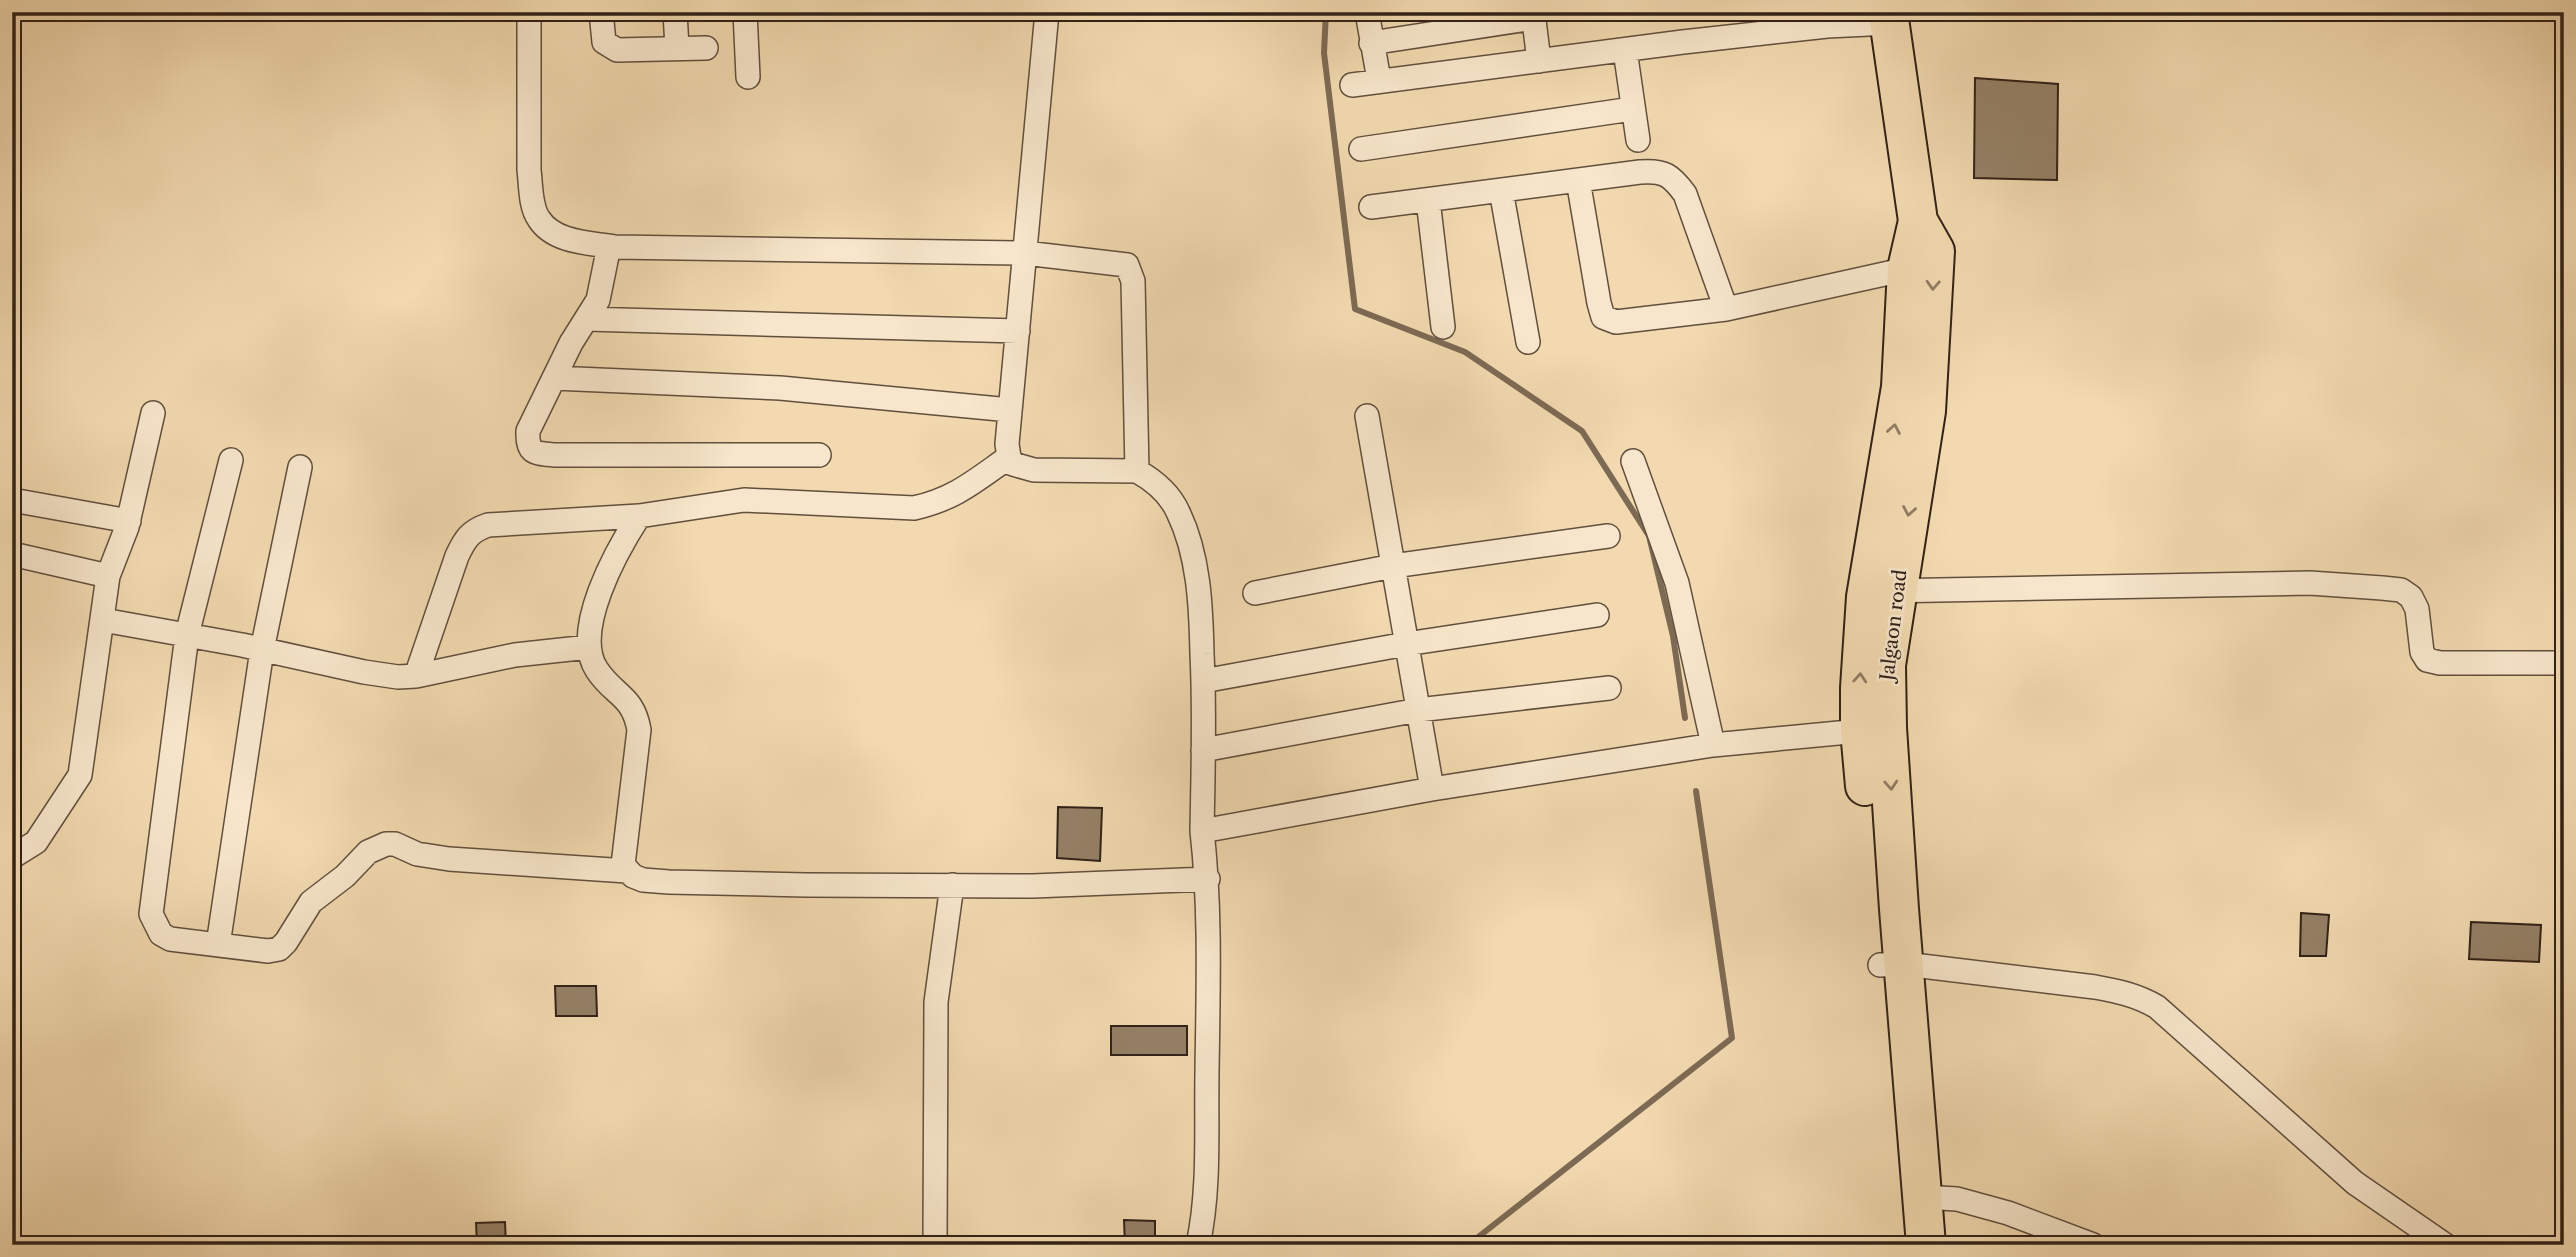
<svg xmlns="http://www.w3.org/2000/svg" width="2576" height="1257" font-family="'Libre Caslon Text',serif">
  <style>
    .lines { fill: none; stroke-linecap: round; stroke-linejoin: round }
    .stream { stroke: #7d6a54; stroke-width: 6 }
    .building { fill: #958167; stroke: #312118; stroke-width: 2 }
    .minor-casing { stroke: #614f3e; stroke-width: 26 }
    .trunk-casing { stroke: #312118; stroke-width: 42 }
    .minor { stroke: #f7e6cb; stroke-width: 23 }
    .trunk { stroke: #f2d9af; stroke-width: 38 }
    .oneway { stroke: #927d64 }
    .labels { text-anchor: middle; stroke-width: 5; stroke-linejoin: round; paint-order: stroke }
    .street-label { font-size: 19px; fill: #312118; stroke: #f7e6cb }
  </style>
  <rect width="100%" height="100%" fill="#f2d9af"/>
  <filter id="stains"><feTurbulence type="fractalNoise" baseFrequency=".00286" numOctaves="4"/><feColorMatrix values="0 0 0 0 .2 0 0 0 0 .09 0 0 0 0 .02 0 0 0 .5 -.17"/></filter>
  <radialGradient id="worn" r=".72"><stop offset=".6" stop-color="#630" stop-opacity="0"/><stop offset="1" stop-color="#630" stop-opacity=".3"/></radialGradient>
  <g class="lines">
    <path class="stream" d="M1326 12 1324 53 1355 309 1465 352 1582 431 1649 536 1673 636 1685 718
      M1468 1245 1732 1038 1696 791"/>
  </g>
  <path class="building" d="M1975 78 2058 84 2057 180 1974 178Z
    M1058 807 1102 808 1100 861 1057 858Z
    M2301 913 2329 915 2326 956H2300Z
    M2471 922 2541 925 2539 962 2469 959Z
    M555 986H596L597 1016H556Z
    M1111 1026H1187V1055H1111Z
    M1124 1220 1155 1221V1245H1125Z
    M505 1222 506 1245H477L476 1223Z"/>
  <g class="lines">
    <defs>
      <path id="minor" d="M529 12V170C531 185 530 207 539 219 554 243 591 243 615 247L1025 253 1127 265 1133 281 1137 471
        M601 12 604 42 617 50 706 48
        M675 12 677 48
        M745 12 748 77
        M1047 12 1007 444 1009 457 1013 464 1034 470 1137 471C1153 480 1170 494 1178 512 1199 555 1201 606 1202 654 1205 713 1203 772 1202 831
        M1367 12 1379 80
        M1533 12 1539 61
        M1371 43 1534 18
        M1625 50 1638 140
        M1352 85 1683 42 1827 26 1890 23
        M1361 149 1632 109
        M1578 180 1599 303 1603 317 1616 322 1726 309 1907 269
        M1501 190 1528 342
        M1428 200 1443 327
        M1371 207 1640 172C1664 170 1671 175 1685 194L1726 309
        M609 246 598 300 571 343 528 431C527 454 534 453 555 455H819
        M586 319 1018 331
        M554 378 780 388 1010 410
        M1367 416 1432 789 1713 745 1870 730
        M231 460 187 635 151 914 161 934 170 939 268 951 279 949 286 942 311 902 345 876 368 852 386 844H395L417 854 449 859 627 871
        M1633 461 1677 583 1713 745
        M12 500 129 521
        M639 516C617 550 571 631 597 670 614 696 633 695 639 730L623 865 633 876 643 880 669 882 806 885 1033 886 1208 879
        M12 554 108 576 80 775 36 842 12 857
        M108 576 127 527 153 413
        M1885 591 2310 583 2382 588 2401 590 2411 597 2417 609 2422 652 2427 660 2440 663H2564
        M1255 593 1393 566 1608 536
        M103 620 242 645 364 672 398 677 416 676 515 655 589 647
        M416 676 457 556C465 539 470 531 488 525L639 516 744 500 914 508C955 499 976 480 1009 457
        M1203 681 1406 644 1597 615
        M1203 750 1418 710 1609 688
        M218 945 262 650 300 467
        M1880 965 1905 964 2095 987C2117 991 2137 995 2157 1007L2355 1183 2445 1245
        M1922 1197 1957 1199 2008 1213 2093 1245
        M935 1245 936 1002 952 885
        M1198 1245C1210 1189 1206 1130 1207 1073 1208 993 1211 911 1202 831L1432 789"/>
      <path id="trunk" d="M1888 12 1918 221 1935 251 1926 411 1886 665 1887 728 1899 909 1926 1245
        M1865 786 1860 730V688L1866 597 1901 387 1907 269 1918 221"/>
    </defs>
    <use href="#minor" class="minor-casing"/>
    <use href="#trunk" class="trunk-casing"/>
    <use href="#minor" class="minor"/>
    <use href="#trunk" class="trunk"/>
  </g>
  <defs><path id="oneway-chevron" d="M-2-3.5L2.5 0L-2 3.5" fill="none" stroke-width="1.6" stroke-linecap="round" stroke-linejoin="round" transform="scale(1.75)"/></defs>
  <g class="oneway">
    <use href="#oneway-chevron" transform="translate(1933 285) rotate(93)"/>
    <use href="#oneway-chevron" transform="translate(1894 429) rotate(-80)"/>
    <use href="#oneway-chevron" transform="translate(1909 511) rotate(100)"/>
    <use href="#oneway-chevron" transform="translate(1860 678) rotate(-86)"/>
    <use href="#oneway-chevron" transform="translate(1891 785) rotate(86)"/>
  </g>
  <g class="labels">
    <g class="street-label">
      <text transform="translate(1893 625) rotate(-83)" y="7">Jalgaon road</text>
    </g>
  </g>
  <rect width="2576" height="1257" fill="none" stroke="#f2d9af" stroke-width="42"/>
  <rect x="14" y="14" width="2548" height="1229" fill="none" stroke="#312118" stroke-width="3.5"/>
  <rect x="21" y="21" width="2534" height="1215" fill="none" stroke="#312118" stroke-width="2"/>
  <rect width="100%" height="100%" filter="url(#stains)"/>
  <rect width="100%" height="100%" fill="url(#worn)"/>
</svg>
